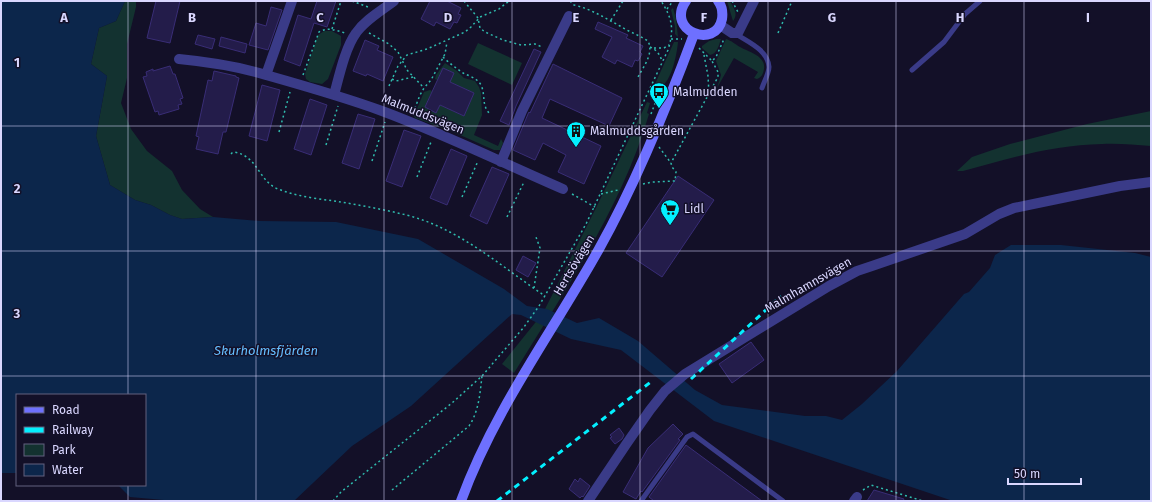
<svg xmlns="http://www.w3.org/2000/svg" width="1152" height="502" font-family="'Fira Sans',sans-serif">
  <style>
    .green { fill: #133230 }
    .water { fill: #0c264b }
    .building { fill: #231c4a; stroke: #392d76 }
    .lines { fill: none; stroke-linecap: round; stroke-linejoin: round }
    .path { stroke: #2fbbad; stroke-width: 1.5; stroke-dasharray: 2 3; stroke-linecap: butt }
    .lane { stroke: #3a3b88; stroke-width: 5 }
    .street { stroke: #3a3b88; stroke-width: 10 }
    .secondary { stroke: #6e70ff; stroke-width: 10 }
    .rail { stroke: #03f0ff; stroke-width: 3; stroke-dasharray: 6 5; stroke-linecap: butt }
    .grid { fill: none; stroke: #dad7ff; stroke-width: 1; stroke-opacity: 0.55 }
    .labels { text-anchor: middle; stroke-width: 3; stroke-linejoin: round; paint-order: stroke }
    .poi-label { font-size: 12px; fill: #dad7ff; stroke: #131028; text-anchor: start }
    .street-label { font-size: 12px; fill: #dad7ff; stroke: #131028 }
    .water-label { font-size: 13px; font-style: italic; fill: #65beff; stroke: #131028 }
    .grid-label { font-size: 13px; text-anchor: middle; font-weight: bold; fill: #dad7ff; stroke: #131028; stroke-width: 3; stroke-linejoin: round; paint-order: stroke }
  </style>
  <rect width="100%" height="100%" fill="#131028"/>
  <path class="green" d="M125 1H136V7L127 44V78L121 103 131 129 147 151 172 171 182 190 200 209 213 217 182 219 170 215 151 205 135 200 110 185 96 136 107 76 91 64 99 28 116 21Z
    M727 1H730C733 8 739 13 733 21Z
    M673 8 676 19 678 37 675 34V26L671 10Z
    M324 31H332L341 36V45L328 79 322 84 310 82 306 79 305 74 318 35Z
    M716 39H721C719 45 717 54 710 55L702 48V46L709 41Z
    M726 39C732 41 735 44 740 47 749 52 766 56 764 69 763 74 762 77 757 79L754 78 758 72 734 58 717 88 721 75 716 61Z
    M674 42H678C677 54 671 86 657 89L655 87V84Z
    M478 43 522 63 512 85 468 64Z
    M445 63 457 71 464 78 475 81 479 87 481 93 482 115 474 135 498 146 501 139 503 143 500 150H494L451 131 415 118 414 116 424 92 430 90 432 91 425 107 436 113 440 105 464 116 474 93 450 82 453 73 443 68 437 80 435 79 436 75Z
    M647 102 650 103 647 113 649 114C622 207 564 292 514 373L502 364 543 313 596 208Z
    M1151 111V146C1135 145 1118 143 1102 144 1054 145 1009 158 963 171H957L972 157 1010 144 1087 124Z"/>
  <path class="water" d="M1 1H125L116 21 99 28 91 64 107 76 96 136 110 185 135 200 151 205 170 215 182 219 213 217 260 221 336 222 418 239 504 289 527 306 547 309 577 323 599 318 638 341 695 390 722 405 805 416H826L842 420 862 404 897 371 964 294 969 292 990 268 995 255 1011 245H1061L1135 253 1151 257V501H953L714 421 621 350 571 339 521 315 512 314 411 406 352 446 294 501H175L130 497 118 485H145V395H17V473H1Z"/>
  <path class="building" d="M156 1H180L170 43 147 38Z
    M317 1H336L327 27 314 23 300 66 284 60 298 15 311 19Z
    M430 1H447L461 8 458 14 461 15 457 23 454 22 450 29 436 22 434 26 421 19Z
    M271 7 282 10 268 50 249 45 256 23 266 26Z
    M598 22 628 35 626 38 643 46 640 52 642 54 638 61 635 60 632 67 617 60 615 64 602 57 612 37 595 29Z
    M198 35 215 39 212 49 195 44Z
    M221 37 247 44 245 53 219 46Z
    M365 40 379 46 377 50 393 57 383 81 367 74 366 76 353 71Z
    M534 49 541 52 516 106 509 125 500 121Z
    M553 64 622 98 609 126 550 99 542 118 601 146 584 184 558 172 566 155 543 143 535 160 513 150 528 114 529 112 530 113Z
    M170 66 173 74H175L183 98 180 99 182 104 178 105 179 109 159 115 158 111 155 112 143 77 147 76 146 72 153 69V71Z
    M443 68 454 73 450 82 474 93 464 116 440 105 436 113 425 107Z
    M214 71 236 76V77L239 78 226 132H223L218 154 196 149 199 137 196 136 208 80 212 81Z
    M262 85 280 90 267 141 249 136Z
    M310 99 327 105 311 155 294 149Z
    M358 114 375 119 359 169 342 163Z
    M404 130 421 136 402 187 386 181Z
    M451 149 467 156 447 205 430 198Z
    M492 167 509 174 487 224 470 216Z
    M678 176 714 200 662 277 626 253Z
    M523 256 536 263 528 277 516 270Z
    M751 342 764 360 732 383 719 364Z
    M673 424 683 434 678 439 680 440 642 492 641 491 636 499 623 492 648 448Z
    M619 428 624 435 622 439 615 444 610 438 612 437 610 435Z
    M686 445 762 501H654L649 497Z
    M580 478 590 486 583 497 582 496 580 498 569 489 575 479 578 482Z
    M874 490 904 499 903 501H867Z"/>
  <g class="lines">
    <path class="path" d="M352 1 368 7
      M464 1 478 18 480 28 485 32 503 40 521 45 535 44 542 47
      M570 1 574 5C591 9 605 18 620 26 629 32 639 35 648 41 654 53 644 66 638 77
      M732 1 738 12
      M667 9 673 1
      M611 20 623 1
      M332 29 341 1
      M369 33 389 44 398 52 407 70 424 88
      M778 33 792 1
      M671 39H682
      M650 47C657 50 660 55 662 61
      M654 48H664L669 45
      M699 48 712 61 716 57 724 39
      M704 55 708 76 709 94
      M443 57C449 63 456 68 463 73 469 76 477 78 481 85 486 96 481 105 490 114
      M303 75 319 32C328 27 335 30 345 33
      M392 79 396 81 413 77
      M389 86 398 66 407 55 427 49 465 32 471 27 480 17 499 9 509 1
      M413 113 420 95 424 88 431 80 445 54 447 42
      M651 114 660 90
      M279 132 290 92
      M326 145 338 106
      M659 147 671 163
      M231 154 233 152C258 155 258 181 278 189 298 197 321 199 341 202 364 206 387 210 410 216 461 230 502 267 545 296
      M372 161 385 122
      M417 177 431 142
      M643 184 652 182 675 181 676 172 672 167 671 163 718 77V72L712 61
      M572 194 595 207
      M601 194 618 190
      M462 197 478 161
      M507 217 524 182
      M534 288 540 248 536 237
      M392 490 469 426C479 411 480 393 482 376
      M863 490 871 485 923 501
      M333 501 341 492 452 403 482 376 524 327 539 306 586 224 668 50C674 30 673 19 661 1"/>
    <path class="lane" d="M736 34C748 42 768 50 769 67 769 73 764 82 762 88
      M912 70 944 42 965 14 980 1
      M641 501 687 437 693 434 783 501"/>
    <path class="street" d="M292 1 266 75C305 86 344 97 382 111 444 134 503 163 563 189
      M720 25 732 33H738L754 1
      M179 59C210 62 237 66 266 75
      M334 95C339 77 345 48 356 33 365 20 381 11 394 1
      M501 162 522 111 569 16
      M588 501 627 443 650 410 665 391 685 374 829 286 857 271 872 266 965 234 999 214 1014 208 1120 186 1151 182
      M854 501 857 497"/>
    <path class="secondary" d="M686 1C665 31 716 50 722 19 723 12 722 6 718 1
      M461 501C494 410 552 333 599 249 637 181 667 107 694 34"/>
    <path class="rail" d="M691 379 781 296
      M497 501 652 381"/>
  </g>
  <path class="grid" d="M128 1V395M256 1V501M384 1V501M512 1V501M640 1V501M768 1V501M896 1V501M1024 1V501M1 126H1151M1 251H1151M1 376H1151M128 485V501"/>
  <defs>
    <symbol id="bus-pin" viewBox="-11 -11 22 30"><path d="M0 17L-7.5 6A9.5 9.5 0 1 1 7.5 6Z" fill="#03f0ff" stroke="#131028"/><path d="M-5-6H5V4H4V6H2V4H-2V6H-4V4H-5ZM-3.5-4V0h7V-4ZM-3.5 1.2v1.5H-2V1.2ZM2 1.2v1.5H3.5V1.2Z" fill="#111"/></symbol>
    <symbol id="building-pin" viewBox="-11 -11 22 30"><path d="M0 17L-7.5 6A9.5 9.5 0 1 1 7.5 6Z" fill="#03f0ff" stroke="#131028"/><path d="M-4-6H4V6H1V3H-1V6H-4ZM-2.5-4.3h1.7v1.8h-1.7ZM.8-4.3h1.7v1.8H.8ZM-2.5-1h1.7V.8h-1.7ZM.8-1h1.7V.8H.8Z" fill="#111"/></symbol>
    <symbol id="supermarket-pin" viewBox="-11 -11 22 30"><path d="M0 17L-7.5 6A9.5 9.5 0 1 1 7.5 6Z" fill="#03f0ff" stroke="#131028"/><path d="M-6-5.5h2.5l.6 2H6L4.5 2H-2.5L-4.4-4H-6ZM-1.5 3.2a1.3 1.3 0 1 0 .1 0ZM3 3.2a1.3 1.3 0 1 0 .1 0Z" fill="#111"/></symbol>
  </defs>
  <g fill-rule="evenodd">
    <use href="#bus-pin" x="648" y="81" width="22" height="30"/>
    <use href="#building-pin" x="565" y="120" width="22" height="30"/>
    <use href="#supermarket-pin" x="659" y="198" width="22" height="30"/>
  </g>
  <g class="labels">
    <g class="poi-label">
      <text x="673" y="96">Malmudden</text>
      <text x="590" y="135">Malmuddsgården</text>
      <text x="684" y="213">Lidl</text>
    </g>
    <g class="street-label">
      <text transform="translate(423 114) rotate(22)" y="4">Malmuddsvägen</text>
      <text transform="translate(574 265) rotate(-59)" y="4">Hertsövägen</text>
      <text transform="translate(808 285) rotate(-30)" y="4">Malmhamnsvägen</text>
    </g>
    <g class="water-label">
      <text x="266" y="355">Skurholmsfjärden</text>
    </g>
  </g>
  <g class="grid-label">
    <text x="64" y="22">A</text>
    <text x="192" y="22">B</text>
    <text x="320" y="22">C</text>
    <text x="448" y="22">D</text>
    <text x="576" y="22">E</text>
    <text x="704" y="22">F</text>
    <text x="832" y="22">G</text>
    <text x="960" y="22">H</text>
    <text x="1088" y="22">I</text>
    <text x="17" y="67">1</text>
    <text x="17" y="193">2</text>
    <text x="17" y="318">3</text>
  </g>
  <rect width="1152" height="502" fill="none" stroke="#dad7ff" stroke-width="4"/>
  <rect x="16" y="394" width="130" height="92" fill="#131028" stroke="#63607e"/>
  <rect x="24" y="407" width="20" height="6" fill="#6e70ff" stroke="#63607e"/>
  <text x="52" y="414" font-size="12" fill="#dad7ff">Road</text>
  <rect x="24" y="427" width="20" height="6" fill="#03f0ff" stroke="#63607e"/>
  <text x="52" y="434" font-size="12" fill="#dad7ff">Railway</text>
  <rect x="24" y="444" width="20" height="12" fill="#133230" stroke="#63607e"/>
  <text x="52" y="454" font-size="12" fill="#dad7ff">Park</text>
  <rect x="24" y="464" width="20" height="12" fill="#0c264b" stroke="#63607e"/>
  <text x="52" y="474" font-size="12" fill="#dad7ff">Water</text>
  <path d="M1008 478v6h73v-6" fill="none" stroke="#dad7ff" stroke-width="2"/>
  <text x="1014" y="478" font-size="12" fill="#dad7ff" stroke="#131028" stroke-width="3" paint-order="stroke">50 m</text>
</svg>
